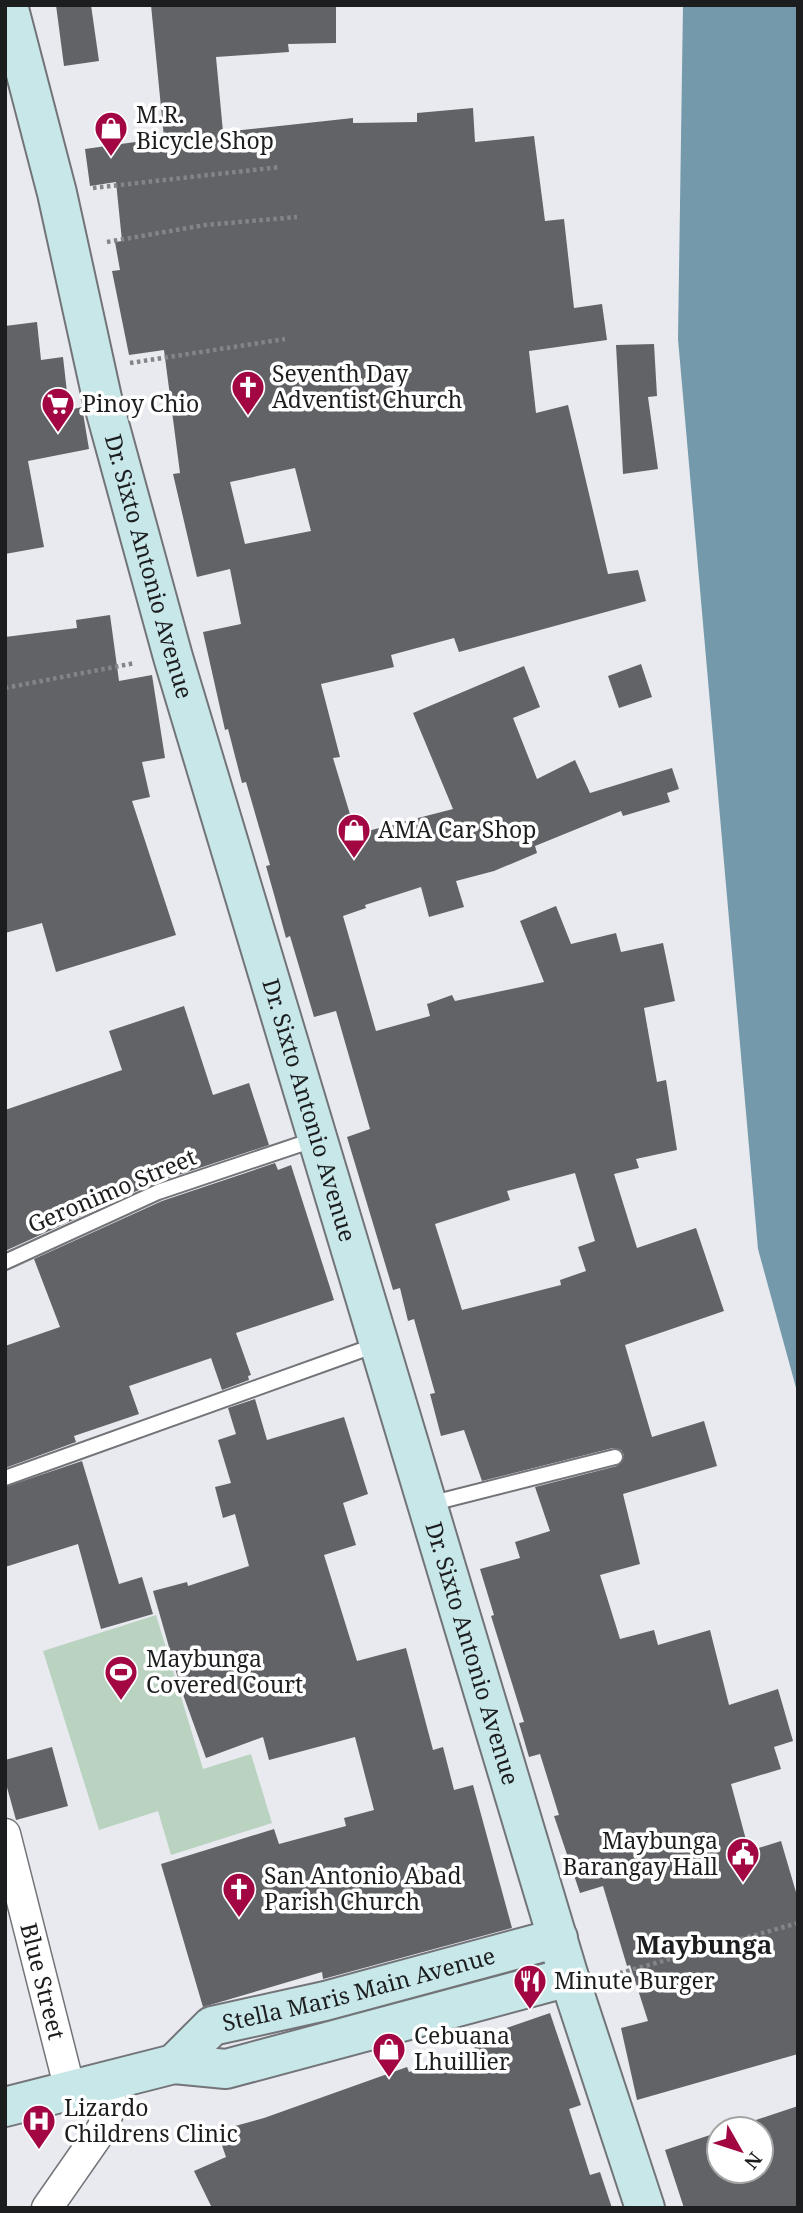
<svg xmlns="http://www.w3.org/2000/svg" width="803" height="2213" font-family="'Noto Serif',serif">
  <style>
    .green { fill: #bad3c1 }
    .water { fill: #7399ab }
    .building { fill: #616367; fill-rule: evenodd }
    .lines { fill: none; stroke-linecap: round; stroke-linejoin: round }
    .service-casing { stroke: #727478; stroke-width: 18 }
    .minor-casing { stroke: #727478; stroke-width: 33 }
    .secondary-casing { stroke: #727478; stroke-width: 42 }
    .path { stroke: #848589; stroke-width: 4.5; stroke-dasharray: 3.5 3.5; stroke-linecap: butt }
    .service { stroke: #fff; stroke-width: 14 }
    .minor { stroke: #fff; stroke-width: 30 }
    .secondary { stroke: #c7e7e9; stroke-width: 38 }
    .labels { text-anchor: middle; stroke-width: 7; stroke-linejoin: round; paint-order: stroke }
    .poi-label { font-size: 23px; fill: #1c1d1f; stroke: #fff; text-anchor: start }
    .street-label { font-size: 23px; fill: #1c1d1f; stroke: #fff }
    .quarter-label { font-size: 26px; font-weight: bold; fill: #1c1d1f; stroke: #fff }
  </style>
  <rect width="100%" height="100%" fill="#e8eaef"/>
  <path class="green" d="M156 1615 203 1769 251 1754 272 1823 171 1855 158 1811 99 1830 43 1651Z"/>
  <path class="water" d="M683 5H798V1395L758 1249 678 339Z"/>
  <path class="building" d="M56 5H91L99 61 64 66Z
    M151 5H336V43L288 44 289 52 216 57 223 132 353 118V123L417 122V113L473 108 475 142 534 136 545 221 564 219 574 308 602 304 607 340 529 351 536 413 568 405 608 574 638 570 646 601 459 652 454 638 391 655 394 667 321 684 340 757 333 758 356 834 453 809 413 713 524 666 540 707 513 718 537 779 575 760 590 793 672 768 679 789 667 793 670 802 623 816 621 811 535 846 537 853 494 871 456 881 464 907 429 917 421 887 365 905 366 908 343 916 376 1031 430 1016 427 1004 452 995 455 1001 544 982 520 921 556 906 571 944 616 933 621 952 663 943 675 1001 644 1008 657 1082 666 1080 677 1150 636 1159 639 1168 614 1174 637 1248 696 1228 724 1311 625 1345 652 1437 704 1421 717 1466 623 1494 640 1564 600 1575 620 1639 654 1630 658 1645 710 1630 729 1705 778 1689 793 1741 774 1747 781 1769 731 1784 749 1851 781 1841 798 1899V2054L637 2100 621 2028 648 2021 630 1965 627 1966 603 1886 580 1893 554 1816 559 1815 540 1754 529 1757 519 1723 524 1722 491 1616 494 1615 480 1569 520 1558 515 1542 550 1531 535 1487 617 1466 624 1455 621 1450 613 1448 482 1481 464 1430 441 1436 430 1394 435 1393 414 1319 408 1321 400 1288 393 1290 347 1137 370 1129 336 1011 314 1017 290 936 286 938 275 898 266 866 270 865 246 782 242 783 228 729 225 730 203 632 241 624 230 569 197 577 173 474 180 473 164 350 129 355 112 271 120 270 115 242 122 241 116 182 90 186 85 149 164 138ZM295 468 311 531 245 544 230 482ZM575 1173 595 1241 578 1247 586 1271 560 1280 561 1285 462 1310 435 1224 510 1200 507 1191Z
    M37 322 41 360 63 357 69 410 82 407 89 449 28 461 44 547 5 554V326Z
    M654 344 657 396 648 397 658 469 623 474 616 345Z
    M110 615 119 681 152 675 165 758 142 762 150 797 132 801 176 935 56 972 42 923 5 933V637L77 628 76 620Z
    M641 664 652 697 619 708 608 676Z
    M184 1006 213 1095 249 1083 269 1145 154 1183 5 1251V1110L122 1070 109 1031Z
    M275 1163 278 1170 291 1165 334 1300 236 1333 251 1375 248 1376 249 1380 222 1390 211 1358 129 1386 139 1414 74 1436 76 1442 5 1468V1346L60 1327 34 1259 162 1201Z
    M255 1399 267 1440 344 1417 368 1494 343 1503 356 1545 324 1555 357 1661 406 1648 433 1750 443 1747 454 1790 473 1785 512 1928 323 1979 322 1972 203 2007 161 1864 274 1829 279 1844 346 1826 344 1818 374 1810 355 1737 269 1760 263 1737 206 1758 181 1689 153 1591 187 1582 188 1586 249 1566 235 1514 223 1518 215 1487 231 1483 218 1440 236 1434 228 1408Z
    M82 1461 119 1584 142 1577 153 1614 101 1629 78 1544 5 1567V1487Z
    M52 1747 68 1806 16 1820 5 1780V1760Z
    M550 2013 581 2105 569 2109 590 2175 600 2172 612 2208H212L194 2171 226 2157 217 2131 264 2118 407 2067 409 2072 475 2050 472 2040Z
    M798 2106V2208H684L665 2150 719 2132V2171H761V2129H729Z"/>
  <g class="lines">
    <defs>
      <path id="service" d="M5 1262 158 1192 316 1139
        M5 1478 376 1345
        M429 1504 615 1457"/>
      <g id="minor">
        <path id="s1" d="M5 1834 70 2090"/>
        <path d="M47 2208 102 2129 111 2105 108 2081"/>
      </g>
      <g id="secondary">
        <path id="s2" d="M8 5 57 193 102 398 173 657 569 1977 645 2208"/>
        <path id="s3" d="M174 2064 212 2026 325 2001 558 1938"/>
        <path d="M5 2107 174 2064 226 2069 569 1977"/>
      </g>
    </defs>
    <use href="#service" class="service-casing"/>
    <use href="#minor" class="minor-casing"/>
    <use href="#secondary" class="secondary-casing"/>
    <path class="path" d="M93 188 280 167
      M107 242 205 225 297 217
      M130 363 285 339
      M5 688 135 663
      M606 1977 798 1923"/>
    <use href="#service" class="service"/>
    <use href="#minor" class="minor"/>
    <use href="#secondary" class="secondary"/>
  </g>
  <defs>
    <symbol id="shop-pin" viewBox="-11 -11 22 30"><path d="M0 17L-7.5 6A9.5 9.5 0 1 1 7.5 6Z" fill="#a20743" stroke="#fff"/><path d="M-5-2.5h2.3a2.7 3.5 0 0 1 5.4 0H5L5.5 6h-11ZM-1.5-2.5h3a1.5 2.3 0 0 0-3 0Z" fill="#fff"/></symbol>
    <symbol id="church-pin" viewBox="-11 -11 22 30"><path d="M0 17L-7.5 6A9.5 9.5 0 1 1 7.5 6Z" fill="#a20743" stroke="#fff"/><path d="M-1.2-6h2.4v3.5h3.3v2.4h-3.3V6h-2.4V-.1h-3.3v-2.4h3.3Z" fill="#fff"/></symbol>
    <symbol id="supermarket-pin" viewBox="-11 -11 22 30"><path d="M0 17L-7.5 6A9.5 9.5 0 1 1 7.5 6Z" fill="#a20743" stroke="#fff"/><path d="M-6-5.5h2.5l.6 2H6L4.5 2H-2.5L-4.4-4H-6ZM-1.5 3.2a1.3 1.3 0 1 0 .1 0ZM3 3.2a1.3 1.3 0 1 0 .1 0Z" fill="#fff"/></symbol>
    <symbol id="stadium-pin" viewBox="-11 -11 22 30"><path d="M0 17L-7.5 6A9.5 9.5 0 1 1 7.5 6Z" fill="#a20743" stroke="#fff"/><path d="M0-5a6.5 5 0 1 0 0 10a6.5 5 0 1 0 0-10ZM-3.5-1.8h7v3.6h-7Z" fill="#fff"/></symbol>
    <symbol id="civic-pin" viewBox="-11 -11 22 30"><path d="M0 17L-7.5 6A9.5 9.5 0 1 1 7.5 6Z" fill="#a20743" stroke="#fff"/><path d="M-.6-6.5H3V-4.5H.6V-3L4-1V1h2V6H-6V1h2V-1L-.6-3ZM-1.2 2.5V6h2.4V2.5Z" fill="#fff"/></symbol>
    <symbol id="restaurant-pin" viewBox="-11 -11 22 30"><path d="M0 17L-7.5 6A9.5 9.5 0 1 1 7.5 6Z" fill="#a20743" stroke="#fff"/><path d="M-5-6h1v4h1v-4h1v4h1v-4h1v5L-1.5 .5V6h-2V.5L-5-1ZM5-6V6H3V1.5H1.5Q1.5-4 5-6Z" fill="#fff"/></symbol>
    <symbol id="hospital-pin" viewBox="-11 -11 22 30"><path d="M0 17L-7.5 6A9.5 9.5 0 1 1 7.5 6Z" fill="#a20743" stroke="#fff"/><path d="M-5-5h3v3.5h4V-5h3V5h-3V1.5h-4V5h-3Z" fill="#fff"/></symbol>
  </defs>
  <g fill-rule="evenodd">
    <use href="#shop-pin" x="92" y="109" width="38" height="52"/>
    <use href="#church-pin" x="229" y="368" width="38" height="52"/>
    <use href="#supermarket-pin" x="39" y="385" width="38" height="52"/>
    <use href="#shop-pin" x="335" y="811" width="38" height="52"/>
    <use href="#stadium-pin" x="102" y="1653" width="38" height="52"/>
    <use href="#civic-pin" x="724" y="1835" width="38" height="52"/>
    <use href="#church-pin" x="220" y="1870" width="38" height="52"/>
    <use href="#restaurant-pin" x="511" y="1962" width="38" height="52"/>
    <use href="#shop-pin" x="370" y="2030" width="38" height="52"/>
    <use href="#hospital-pin" x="20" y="2102" width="38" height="52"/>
  </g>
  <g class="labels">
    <g class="poi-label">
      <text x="136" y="123">M.R.<tspan x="136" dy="26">Bicycle Shop</tspan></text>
      <text x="272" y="382">Seventh Day<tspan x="272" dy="26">Adventist Church</tspan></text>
      <text x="82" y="412">Pinoy Chio</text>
      <text x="378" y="838">AMA Car Shop</text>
      <text x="146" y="1667">Maybunga<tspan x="146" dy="26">Covered Court</tspan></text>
      <text x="718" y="1849" text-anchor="end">Maybunga<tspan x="718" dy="26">Barangay Hall</tspan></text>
      <text x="264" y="1884">San Antonio Abad<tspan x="264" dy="26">Parish Church</tspan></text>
      <text x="554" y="1989">Minute Burger</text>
      <text x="414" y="2044">Cebuana<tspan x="414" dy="26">Lhuillier</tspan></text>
      <text x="64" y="2116">Lizardo<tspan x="64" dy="26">Childrens Clinic</tspan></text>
    </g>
    <g class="street-label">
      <text dy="8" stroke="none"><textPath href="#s2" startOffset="579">Dr. Sixto Antonio Avenue</textPath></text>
      <text dy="8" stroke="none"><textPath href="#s2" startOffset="1146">Dr. Sixto Antonio Avenue</textPath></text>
      <text transform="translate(112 1191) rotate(-23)" y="8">Geronimo Street</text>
      <text dy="8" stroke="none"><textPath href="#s2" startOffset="1713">Dr. Sixto Antonio Avenue</textPath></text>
      <text dy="8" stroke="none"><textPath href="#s1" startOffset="152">Blue Street</textPath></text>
      <text dy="8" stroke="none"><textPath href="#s3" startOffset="205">Stella Maris Main Avenue</textPath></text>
    </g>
    <g class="quarter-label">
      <text x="704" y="1954">Maybunga</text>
    </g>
  </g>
  <rect width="803" height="2213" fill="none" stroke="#1c1d1f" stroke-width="14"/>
  <g transform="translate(740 2150) rotate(129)"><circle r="33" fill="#ffffff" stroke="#a4a5a5" stroke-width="2"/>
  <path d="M0-5L12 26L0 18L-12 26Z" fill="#a20743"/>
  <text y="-10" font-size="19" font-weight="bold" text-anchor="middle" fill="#1c1d1f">N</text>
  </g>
</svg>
